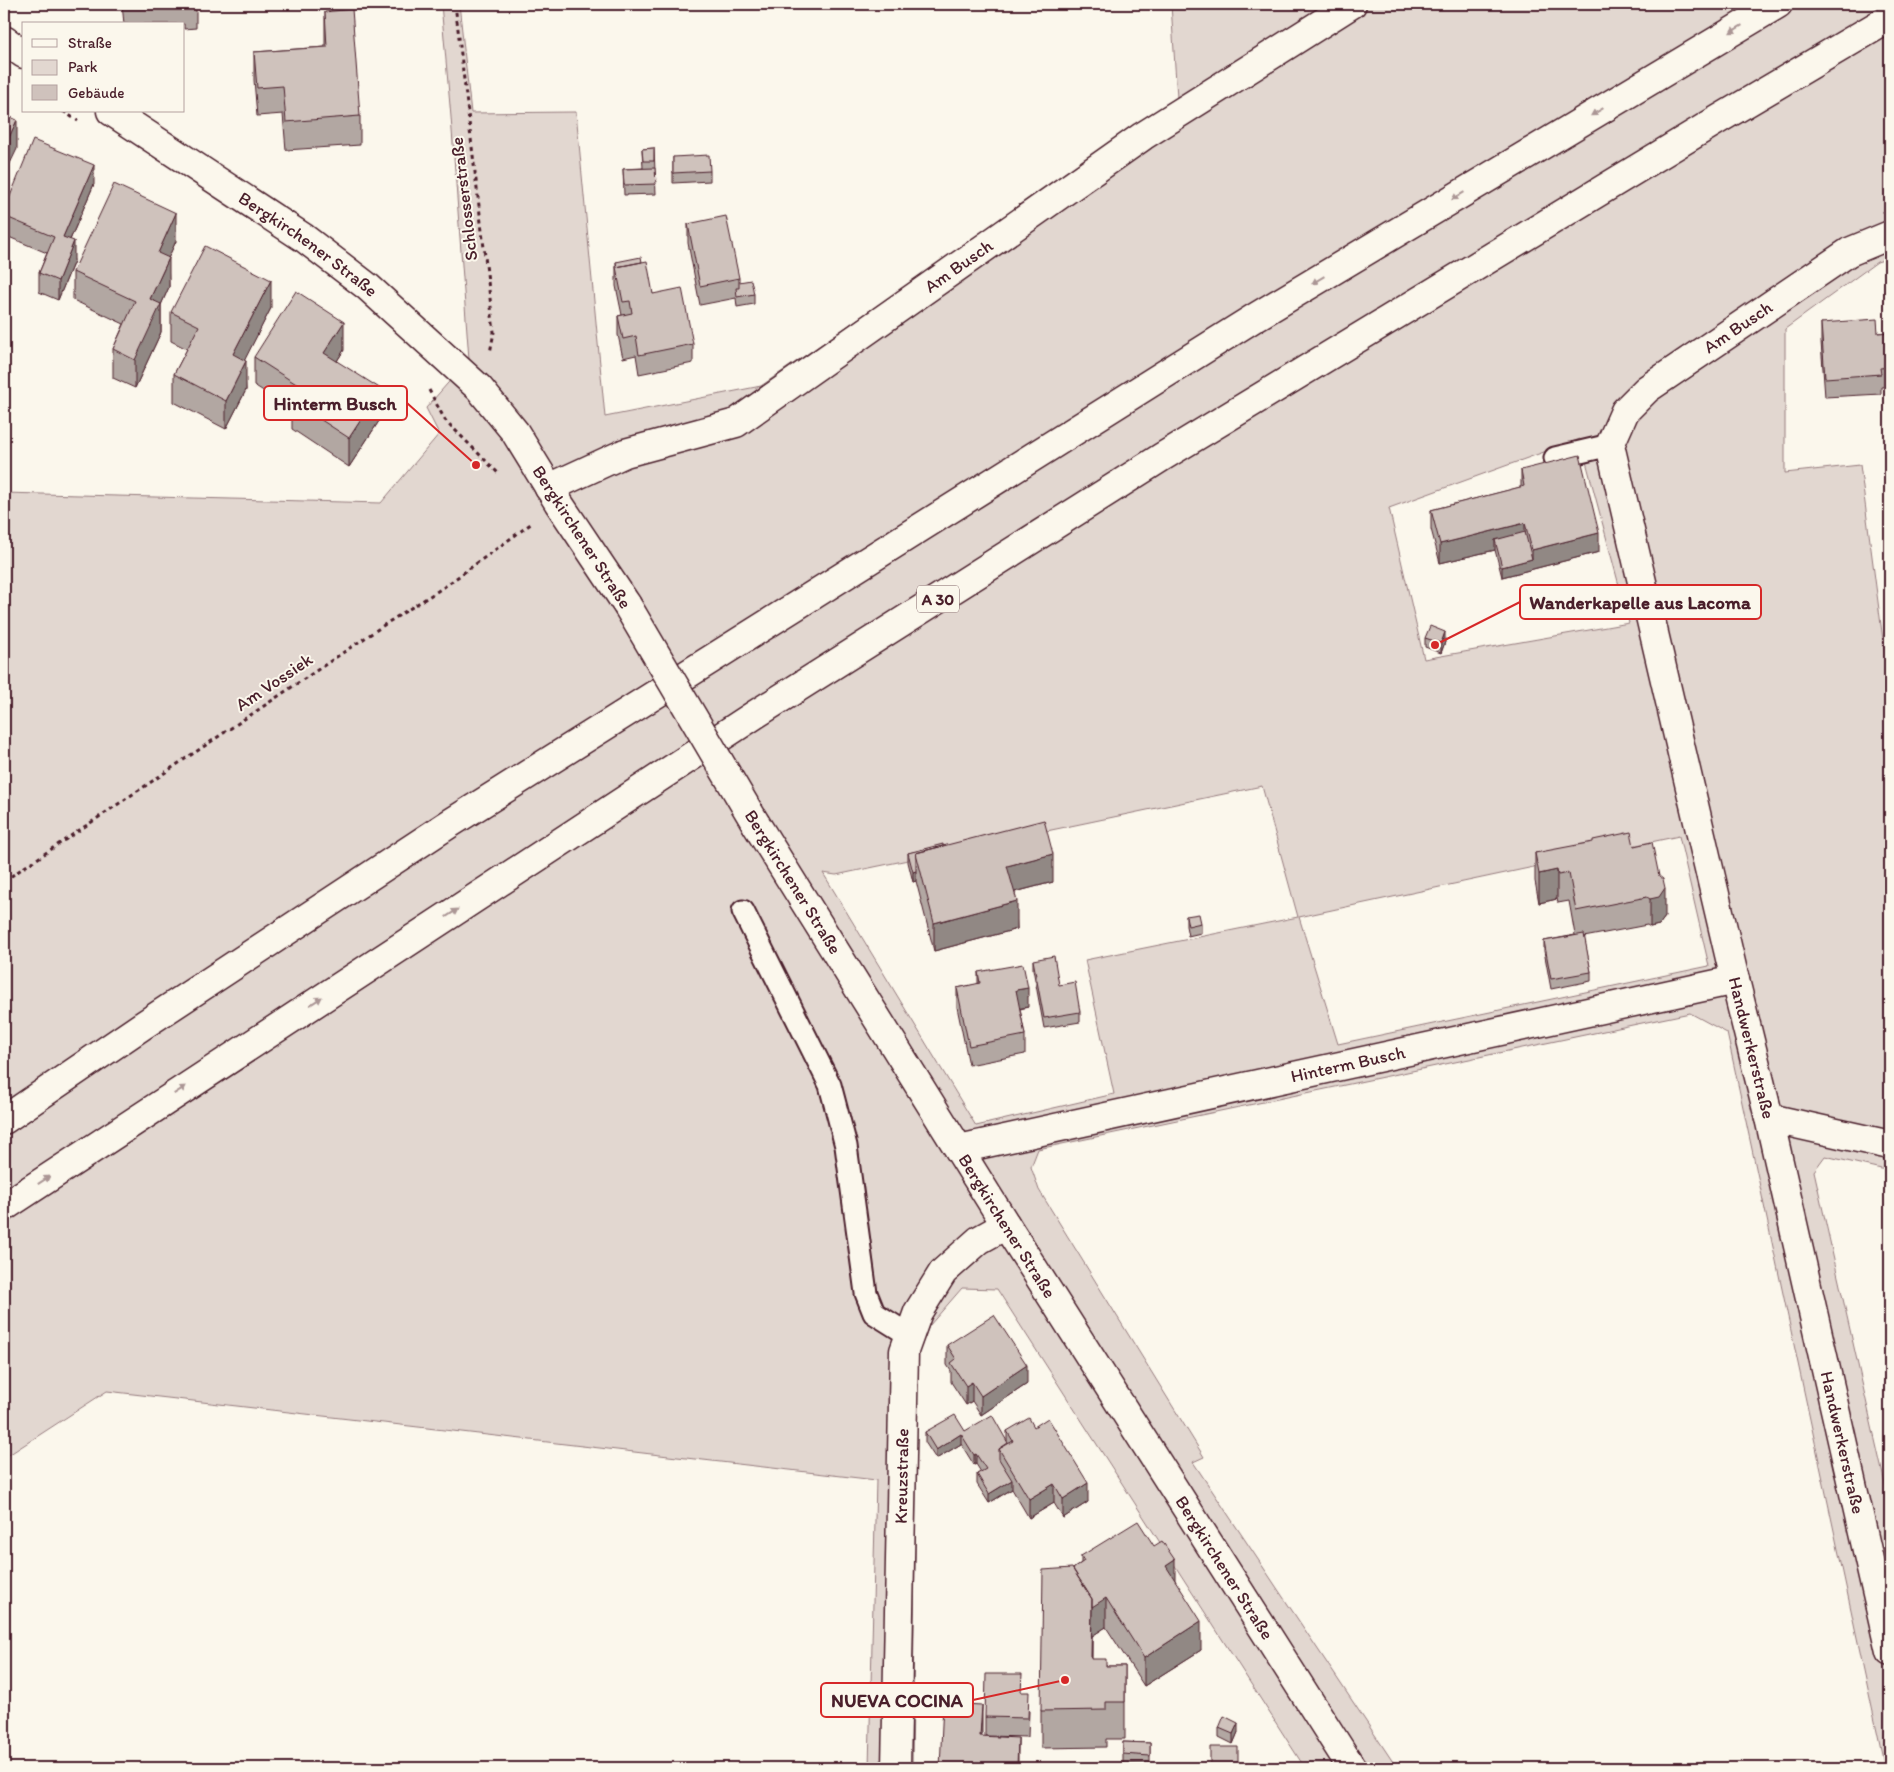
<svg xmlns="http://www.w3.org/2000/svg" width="1894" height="1772" font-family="Itim,sans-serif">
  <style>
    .green { fill: #e2d7d0; stroke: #967b7e; fill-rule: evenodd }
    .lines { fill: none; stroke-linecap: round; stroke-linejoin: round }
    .service-casing { stroke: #4a1f2b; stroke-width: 25 }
    .minor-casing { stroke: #4a1f2b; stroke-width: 31 }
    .tertiary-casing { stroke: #4a1f2b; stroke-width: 31 }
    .motorway-casing { stroke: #4a1f2b; stroke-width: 31 }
    .path { stroke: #4a1f2b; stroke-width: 3; stroke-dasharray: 4 4; stroke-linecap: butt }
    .service { stroke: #fbf7ec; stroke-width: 21 }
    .minor { stroke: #fbf7ec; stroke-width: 28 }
    .tertiary { stroke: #fbf7ec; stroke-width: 28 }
    .motorway { stroke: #fbf7ec; stroke-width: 28 }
    .tertiary-bridge-casing { stroke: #4a1f2b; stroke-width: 31; stroke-linecap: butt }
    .tertiary-bridge { stroke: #fbf7ec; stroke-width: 28 }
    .wall { fill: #b2a7a2; stroke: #4a1f2b }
    .shaded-wall { fill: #918884; stroke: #4a1f2b }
    .building { fill: #cfc2bc; stroke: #4a1f2b }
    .oneway { fill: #ab9695 }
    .labels { text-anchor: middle; stroke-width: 4; stroke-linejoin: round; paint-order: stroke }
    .shield { fill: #fbf7ec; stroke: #7f6065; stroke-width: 1 }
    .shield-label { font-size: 16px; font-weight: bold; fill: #4a1f2b }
    .street-label { font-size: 18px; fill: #4a1f2b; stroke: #fbf7ec }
    .leader { fill: none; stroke: #d62828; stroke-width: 2 }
    .callout-dot { fill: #d62828; stroke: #fbf7ec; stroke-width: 2 }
    .callout { fill: #fbf7ec; stroke: #d62828; stroke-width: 2 }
    .callout-label { font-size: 19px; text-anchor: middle; font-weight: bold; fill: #4a1f2b }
  </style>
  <rect width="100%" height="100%" fill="#fbf7ec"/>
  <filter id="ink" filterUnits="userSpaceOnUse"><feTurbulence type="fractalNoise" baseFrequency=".02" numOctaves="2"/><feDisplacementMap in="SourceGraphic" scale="10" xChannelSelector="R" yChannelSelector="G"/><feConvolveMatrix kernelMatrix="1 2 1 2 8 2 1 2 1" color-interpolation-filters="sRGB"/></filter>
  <g filter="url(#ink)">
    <path class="green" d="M441 4H459L471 113 576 112 605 417 761 386 1177 98 1171 4H1890V207L1882 212H1890V258L1877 262 1785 329V473L1860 465 1886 663H1890V1171L1825 1156 1814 1171 1890 1506V1768H1885L1727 1033 1690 1013 1038 1149 1031 1167 1039 1190 1204 1457 1193 1462 1397 1768H1305L997 1289 962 1288 929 1326 918 1354 912 1768H869L876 1480 107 1391 4 1458V493L381 503 439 434 426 408 469 359 451 117ZM1580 439 1629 623 1424 659 1389 508ZM1262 786 1298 917 1085 960 1114 1094 976 1126 823 873 836 875ZM1679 836 1709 966 1338 1044 1299 917Z"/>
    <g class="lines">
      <defs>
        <path id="service" d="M1555 458 1610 445
          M743 911 830 1085 846 1146 866 1293 874 1313 909 1335"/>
        <g id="minor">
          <path id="s1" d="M1890 235 1849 252 1647 389 1625 411 1610 445 1735 980 1769 1118 1890 1652"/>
          <path id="s2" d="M549 488 625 453 736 423 1143 136 1352 4"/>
          <path d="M1769 1118 1890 1145"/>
          <path id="s3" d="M959 1149 1735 980"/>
          <path id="s4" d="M896 1768 904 1351 918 1312 943 1272 979 1240 1006 1225"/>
        </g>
        <g id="tertiary">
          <path d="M4 40 24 54"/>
          <path id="s5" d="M111 111 304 238 368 287 479 388 515 432 558 502 627 605"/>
          <path id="s6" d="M756 824 1006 1225 1352 1768"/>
        </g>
        <path id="motorway" d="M4 1120 142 1026 449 824 1254 318 1778 4
          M4 1207 756 714 1162 457 1719 119 1890 18"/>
      </defs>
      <use href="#service" class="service-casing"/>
      <use href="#minor" class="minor-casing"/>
      <use href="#tertiary" class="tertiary-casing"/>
      <use href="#motorway" class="motorway-casing"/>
      <path class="path" d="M455 4 494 332 490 353
        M63 111 78 121
        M429 390 445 420 498 473
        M4 881 387 623 444 587 532 523"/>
      <use href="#service" class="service"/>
      <use href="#minor" class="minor"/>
      <use href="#tertiary" class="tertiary"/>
      <use href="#motorway" class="motorway"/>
      <defs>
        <path id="tertiary-bridge" d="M627 605 756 824"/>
      </defs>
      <use href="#tertiary-bridge" class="tertiary-bridge-casing"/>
      <use href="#tertiary-bridge" class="tertiary-bridge"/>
    </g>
    <path class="wall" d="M122 4H196V28L184 29V24H124Z
      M325 12 360 116V145L286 150 283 114 257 116 254 80V52L325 47Z
      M654 148 656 194 624 195 623 169 643 168 642 149Z
      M673 157 710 171V181L673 183Z
      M94 184 70 240 74 261 58 300 39 292V273L47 253 4 235V211Z
      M688 224 739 278V282L754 294V304L737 307 736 298 700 305 688 243Z
      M176 241 168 258 169 287 161 305V332L135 388 113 378V349L124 324 73 300V272Z
      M616 262H642L653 294 693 344V363L639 374 636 355 623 358 618 335V316L622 315 616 286Z
      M271 308 244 360 246 390 226 429 174 402V374L187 349 171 341V312Z
      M1821 323 1878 333 1890 332V386L1881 387V394L1825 397 1821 342Z
      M344 350 337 361 381 418 349 467 292 429V409L254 385V357Z
      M1521 470 1599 552 1502 577 1495 550 1440 563 1431 529V510L1521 487Z
      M1425 638 1445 642 1441 653 1425 647Z
      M943 846 1053 882 1015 892 1017 929 934 951 916 881 913 882 908 862V853Z
      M1634 846 1665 917 1659 925 1650 927 1647 925 1584 937 1591 972V981L1551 989 1544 951V941L1575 935 1569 901 1558 903 1557 899 1539 903 1535 881V853Z
      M1186 916 1201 923V933L1188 936 1186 926Z
      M1033 960 1059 985 1080 1012V1022L1044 1028 1033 969Z
      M978 972 1028 1007 1020 1009 1025 1035V1054L969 1065 957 1007V988L978 984Z
      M947 1345 1027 1384 981 1415 972 1401 966 1405 951 1382V1371L947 1365Z
      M1034 1427 1088 1502 1063 1518 1054 1503 1029 1518 1012 1489 989 1503 977 1484V1474L981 1472 976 1464 974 1465 961 1444 936 1459 925 1442V1432L965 1431 1007 1441V1431Z
      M1081 1556 1175 1580 1201 1650 1144 1686 1106 1627 1092 1636V1659L1106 1666H1125V1739H1106V1747L1041 1748V1711L1073 1569 1081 1563Z
      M1029 1711 1028 1737 985 1736V1717Z
      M1219 1728 1238 1732 1233 1744 1219 1737Z
      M1123 1742 1150 1743V1765L1123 1764Z"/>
    <path class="shaded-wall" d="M17 120V149L4 176V148Z
      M94 165V184L63 256V237Z
      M176 213V241L158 281V253Z
      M74 241V261L58 300V281Z
      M169 258V287L161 305V332L135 388V360L150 299Z
      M271 280V308L233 383V354Z
      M344 322V350L324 381V353Z
      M246 361V390L226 429V401Z
      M381 389V418L349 467V438Z
      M1525 523V542L1495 540V550L1440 563V544Z
      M1599 533V552L1502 577V567L1532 559V550Z
      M1445 632V642L1441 653V643Z
      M1053 854V882L1007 894V866Z
      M1557 870V899L1539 903V874Z
      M916 871V881L913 882V872Z
      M1665 888V917L1659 925 1650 927V899Z
      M1017 901V929L934 951V923Z
      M1028 988V1007L1016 1009V990Z
      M1027 1365V1384L981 1415V1396Z
      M972 1382V1401L966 1405V1386Z
      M961 1434V1444L936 1459V1450Z
      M976 1454V1464L974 1465V1455Z
      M1012 1480V1489L989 1503V1494Z
      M1088 1483V1502L1063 1518V1499Z
      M1054 1484V1503L1029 1518V1499Z
      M1175 1560V1588L1166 1566Z
      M1106 1598V1627L1092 1636 1091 1696 1092 1599Z
      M1201 1621V1650L1144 1686V1658Z
      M982 1705V1733L980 1764V1736Z
      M1238 1723V1732L1233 1744V1734Z
      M1018 1738V1768H1017Z"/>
    <path class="building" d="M352 9 360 116 286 122 283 86 257 88 254 52 327 47 325 12Z
      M4 114 17 120 4 148Z
      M33 140 94 165 63 237 74 241 58 281 39 273 54 237 4 216V211Z
      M654 148V161H643L642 149Z
      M709 155 710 171 673 173V157Z
      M655 168 656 184 624 185 623 169Z
      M114 184 176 213 158 253 169 258 150 299 161 304 135 360 113 349 135 301 73 272Z
      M726 216 739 278 700 286 688 224Z
      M205 246 271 280 233 354 246 361 226 401 174 374 199 326 171 312Z
      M641 257 642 262 617 267 616 262Z
      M647 261 653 294 682 288 693 344 639 355 636 336 623 339 618 316 632 313 630 301 623 302 616 267Z
      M751 280 754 294 737 297 736 288H739V282Z
      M296 291 344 322 324 353 381 389 349 438 292 401 301 387 254 357Z
      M1877 319 1878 333 1890 332V367L1880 368 1881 374 1825 378 1821 323Z
      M1580 455 1599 533 1532 550 1525 523 1440 544 1431 510 1524 486 1521 470Z
      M1525 532 1532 559 1502 567 1495 540Z
      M1430 626 1445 632 1441 643 1425 638Z
      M1044 820 1053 854 1007 866 1017 901 934 923 916 853Z
      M1631 832 1634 846 1652 842 1659 876 1663 879 1665 888 1659 897 1650 899 1647 897 1576 911 1569 873 1558 875 1557 870 1539 874 1535 853 1593 842V840Z
      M943 844V846L916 853V871L913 872 908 853Z
      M1199 914 1201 923 1188 926 1186 916Z
      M1584 934 1591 972 1551 979 1544 941Z
      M1054 956 1059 985 1075 982 1080 1012 1044 1018 1033 960Z
      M1023 964 1028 988 1016 990 1025 1035 969 1046 957 988 980 983 978 972Z
      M994 1315 1027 1365 981 1396 972 1382 966 1386 951 1363 956 1359 947 1345Z
      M955 1415 965 1431 992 1415 1008 1443 999 1449V1459L1012 1480 989 1494 977 1474 986 1469 976 1454 974 1455 961 1434 936 1450 925 1432Z
      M1029 1418 1034 1427 1048 1418 1088 1483 1063 1499 1054 1484 1029 1499 999 1449 1013 1441 1007 1431Z
      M1138 1521 1154 1546 1162 1541 1175 1560 1166 1566 1201 1621 1144 1658 1106 1598 1092 1607V1599L1073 1569 1084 1561 1081 1556Z
      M1072 1568 1092 1599 1091 1659H1106V1666H1125V1702H1106V1710L1041 1711 1043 1570Z
      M986 1674H1022L1021 1692H1029L1028 1718 985 1717Z
      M943 1703 982 1705 980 1736 1018 1738 1017 1768H940Z
      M1224 1716 1238 1723 1233 1734 1219 1728Z
      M1123 1742 1150 1743V1756L1123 1754Z
      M1210 1747H1238V1768H1210Z
      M1286 1763 1289 1768H1278Z"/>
    <defs><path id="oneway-solid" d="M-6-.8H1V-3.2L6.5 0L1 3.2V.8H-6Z" transform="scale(1.25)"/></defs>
    <g class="oneway">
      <use href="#oneway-solid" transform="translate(1736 29) rotate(149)"/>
      <use href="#oneway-solid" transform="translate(1597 112) rotate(149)"/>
      <use href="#oneway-solid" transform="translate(1458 196) rotate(149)"/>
      <use href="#oneway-solid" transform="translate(1318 280) rotate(149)"/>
      <use href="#oneway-solid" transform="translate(452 913) rotate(-33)"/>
      <use href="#oneway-solid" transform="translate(316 1001) rotate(-33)"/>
      <use href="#oneway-solid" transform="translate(180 1090) rotate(-33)"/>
      <use href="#oneway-solid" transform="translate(44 1180) rotate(-34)"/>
    </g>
  </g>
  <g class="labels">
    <rect class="shield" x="917" y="585.5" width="42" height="27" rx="4"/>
    <g class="shield-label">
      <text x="938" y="605">A 30</text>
    </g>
    <g class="street-label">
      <text transform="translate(464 199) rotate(-97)" y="6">Schlosserstraße</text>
      <text dy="6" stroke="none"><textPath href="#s5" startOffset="238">Bergkirchener Straße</textPath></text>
      <text dy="6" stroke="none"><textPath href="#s2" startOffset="471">Am Busch</textPath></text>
      <text transform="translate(1738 327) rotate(-34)" y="6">Am Busch</text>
      <text transform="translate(582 537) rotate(57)" y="6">Bergkirchener Straße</text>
      <text transform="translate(274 682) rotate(-34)" y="6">Am Vossiek</text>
      <text transform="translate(793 882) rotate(58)" y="6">Bergkirchener Straße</text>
      <text dy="6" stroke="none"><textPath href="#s1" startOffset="976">Handwerkerstraße</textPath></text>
      <text dy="6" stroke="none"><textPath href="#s3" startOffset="398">Hinterm Busch</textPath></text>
      <text dy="6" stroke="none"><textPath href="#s6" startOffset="474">Bergkirchener Straße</textPath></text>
      <text dy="6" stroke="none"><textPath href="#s1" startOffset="1381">Handwerkerstraße</textPath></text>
      <text dy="6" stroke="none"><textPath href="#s4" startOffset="292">Kreuzstraße</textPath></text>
      <text dy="6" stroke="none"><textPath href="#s6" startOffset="879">Bergkirchener Straße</textPath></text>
    </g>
  </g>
  <path class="leader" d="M476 465L407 403M1435 645L1520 602M1065 1680L973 1700"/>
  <g class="callout-dot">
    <circle cx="476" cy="465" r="5"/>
    <circle cx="1435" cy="645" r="5"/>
    <circle cx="1065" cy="1680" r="5"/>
  </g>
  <g class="callout">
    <rect x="264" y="386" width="143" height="34" rx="5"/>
    <rect x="1520" y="585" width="241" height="34" rx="5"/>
    <rect x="821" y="1683" width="152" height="34" rx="5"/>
  </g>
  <g class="callout-label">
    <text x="335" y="410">Hinterm Busch</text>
    <text x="1640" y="609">Wanderkapelle aus Lacoma</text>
    <text x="897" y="1707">NUEVA COCINA</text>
  </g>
  <rect width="1894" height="1772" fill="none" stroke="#fbf7ec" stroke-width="20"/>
  <rect x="10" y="10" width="1874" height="1752" fill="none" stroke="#4a1f2b" stroke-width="2" filter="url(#ink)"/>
  <rect x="22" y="22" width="162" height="90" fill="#fbf7ec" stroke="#b4a19f"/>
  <rect x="32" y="39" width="25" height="8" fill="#fbf7ec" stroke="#b4a19f"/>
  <text x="68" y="48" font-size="15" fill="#4a1f2b">Straße</text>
  <rect x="32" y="60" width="25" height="15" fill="#e2d7d0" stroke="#b4a19f"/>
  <text x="68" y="72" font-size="15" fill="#4a1f2b">Park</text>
  <rect x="32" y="85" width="25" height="15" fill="#cfc2bc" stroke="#b4a19f"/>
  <text x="68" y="98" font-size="15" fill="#4a1f2b">Gebäude</text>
</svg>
